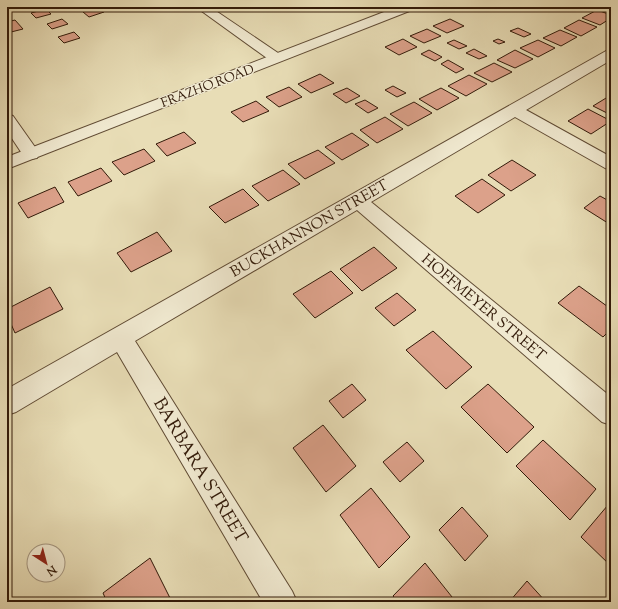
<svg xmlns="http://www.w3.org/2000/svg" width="618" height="609" font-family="'Sorts Mill Goudy',serif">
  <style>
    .building { fill: #dca18a; stroke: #321a09 }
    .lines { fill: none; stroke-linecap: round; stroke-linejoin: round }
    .minor-casing { stroke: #604b34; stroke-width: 2 }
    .tertiary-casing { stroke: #604b34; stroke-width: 2 }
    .minor { fill: #f0e9d0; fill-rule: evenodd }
    .tertiary { fill: #f0e9d0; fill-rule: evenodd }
    .labels { text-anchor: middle; stroke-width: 3; stroke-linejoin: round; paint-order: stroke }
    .far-street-label { font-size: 13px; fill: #321a09; stroke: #f0e9d0 }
    .street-label { font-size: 15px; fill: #321a09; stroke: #f0e9d0 }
    .near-street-label { font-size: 18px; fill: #321a09; stroke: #f0e9d0 }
  </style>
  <rect width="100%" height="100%" fill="#e8ddb6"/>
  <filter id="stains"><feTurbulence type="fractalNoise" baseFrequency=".005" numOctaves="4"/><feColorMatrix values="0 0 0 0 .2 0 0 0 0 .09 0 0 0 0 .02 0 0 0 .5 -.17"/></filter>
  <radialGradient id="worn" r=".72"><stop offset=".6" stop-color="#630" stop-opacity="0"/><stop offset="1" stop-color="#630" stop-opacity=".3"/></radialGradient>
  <path class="building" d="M603 7H611V13L600 8Z
    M98 8 104 12 89 17 83 12Z
    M46 9 51 14 36 18 31 13Z
    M597 10 611 15V18L600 25 582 18Z
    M62 19 68 24 52 29 47 24Z
    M450 19 464 26 447 33 433 26Z
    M15 20 23 29 7 33V22Z
    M579 20 597 27 581 36 564 28Z
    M518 28 531 34 524 37 510 31Z
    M427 29 441 36 424 43 410 36Z
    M560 30 577 37 561 46 543 38Z
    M74 32 80 38 64 43 58 37Z
    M403 39 417 47 399 55 385 47Z
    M498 39 505 42 499 44 493 41Z
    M454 40 467 46 459 49 447 43Z
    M538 40 555 48 538 57 520 48Z
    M474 49 487 56 479 59 466 53Z
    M429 50 442 57 435 61 421 54Z
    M515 50 533 59 515 68 497 60Z
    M448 60 464 69 456 73 441 64Z
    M494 63 512 72 492 82 474 73Z
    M320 74 334 83 311 93 298 84Z
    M469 75 487 84 466 96 448 86Z
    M393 86 406 93 397 97 385 90Z
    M289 87 302 97 279 107 266 97Z
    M347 88 360 96 346 103 333 94Z
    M441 88 459 98 437 110 419 99Z
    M611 95V115L593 106Z
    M365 100 378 108 368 113 355 104Z
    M256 101 269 111 243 122 231 112Z
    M414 102 432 113 408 126 390 114Z
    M588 109 611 121 591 134 568 121Z
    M385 117 403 129 377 143 360 130Z
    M184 132 196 143 167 156 156 144Z
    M352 133 369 145 342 160 325 147Z
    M144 149 155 161 124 175 112 162Z
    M318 150 335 163 305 179 288 164Z
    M512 160 536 175 511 191 488 175Z
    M101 168 112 181 78 196 68 182Z
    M283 170 300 184 268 201 252 186Z
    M482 179 505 195 478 213 455 196Z
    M55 187 64 202 28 218 18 203Z
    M243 189 259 205 225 223 209 207Z
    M600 196 611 202V225L584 208Z
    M157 232 172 251 131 272 117 253Z
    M374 247 397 268 362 291 340 269Z
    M331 271 353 293 315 318 293 294Z
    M579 286 611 309V329L603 337 558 303Z
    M50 287 63 309 15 333 7 315V309Z
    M397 293 416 310 394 326 375 308Z
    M433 331 472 367 446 389 406 350Z
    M352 384 366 400 343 418 329 401Z
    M488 384 534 427 507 453 461 407Z
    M323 425 356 466 326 492 293 448Z
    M543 440 596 489 570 520 516 466Z
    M407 442 424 461 400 482 383 462Z
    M371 488 410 537 379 568 340 515Z
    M608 505 611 508V566L581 537Z
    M462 507 488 536 465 561 439 530Z
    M150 558 172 602H107L103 593Z
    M425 563 456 602H398L393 596Z
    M527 581 546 602H509Z"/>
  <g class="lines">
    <defs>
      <path id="minor" d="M196 7H210L281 55 283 58 281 61H271Z
        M611 50V60L526 110 611 157V170L605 168 515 117 371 202 611 397V425L602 422 357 210 135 341 292 591 297 602H263L117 352 16 412 7 415V389L606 51Z
        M7 114 13 116 37 150 39 154 37 158 31 159 25 158 7 131Z"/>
      <path id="tertiary" d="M397 7H414L412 10 7 169V157Z"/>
    </defs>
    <use href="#minor" class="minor-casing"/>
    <use href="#tertiary" class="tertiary-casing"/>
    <use href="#minor" class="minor"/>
    <use href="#tertiary" class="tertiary"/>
  </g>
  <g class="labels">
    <g class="far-street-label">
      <text transform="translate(207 85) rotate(-21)" y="5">FRAZHO ROAD</text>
    </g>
    <g class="street-label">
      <text transform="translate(309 228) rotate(-30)" y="5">BUCKHANNON STREET</text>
      <text transform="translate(484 307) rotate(40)" y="5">HOFFMEYER STREET</text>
    </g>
    <g class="near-street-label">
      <text transform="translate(201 470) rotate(59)" y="6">BARBARA STREET</text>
    </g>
  </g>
  <rect width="618" height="609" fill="none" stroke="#e8ddb6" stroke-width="24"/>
  <rect x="8" y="8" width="602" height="593" fill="none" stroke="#321a09" stroke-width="2"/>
  <rect x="12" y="12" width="594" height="585" fill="none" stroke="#321a09"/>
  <g transform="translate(46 563) rotate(144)"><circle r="19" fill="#f0e9d0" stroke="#a49680"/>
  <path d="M0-3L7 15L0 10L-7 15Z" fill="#8f2418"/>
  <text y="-6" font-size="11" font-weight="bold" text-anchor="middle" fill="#321a09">N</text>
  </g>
  <rect width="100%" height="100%" filter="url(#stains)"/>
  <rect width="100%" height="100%" fill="url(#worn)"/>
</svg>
